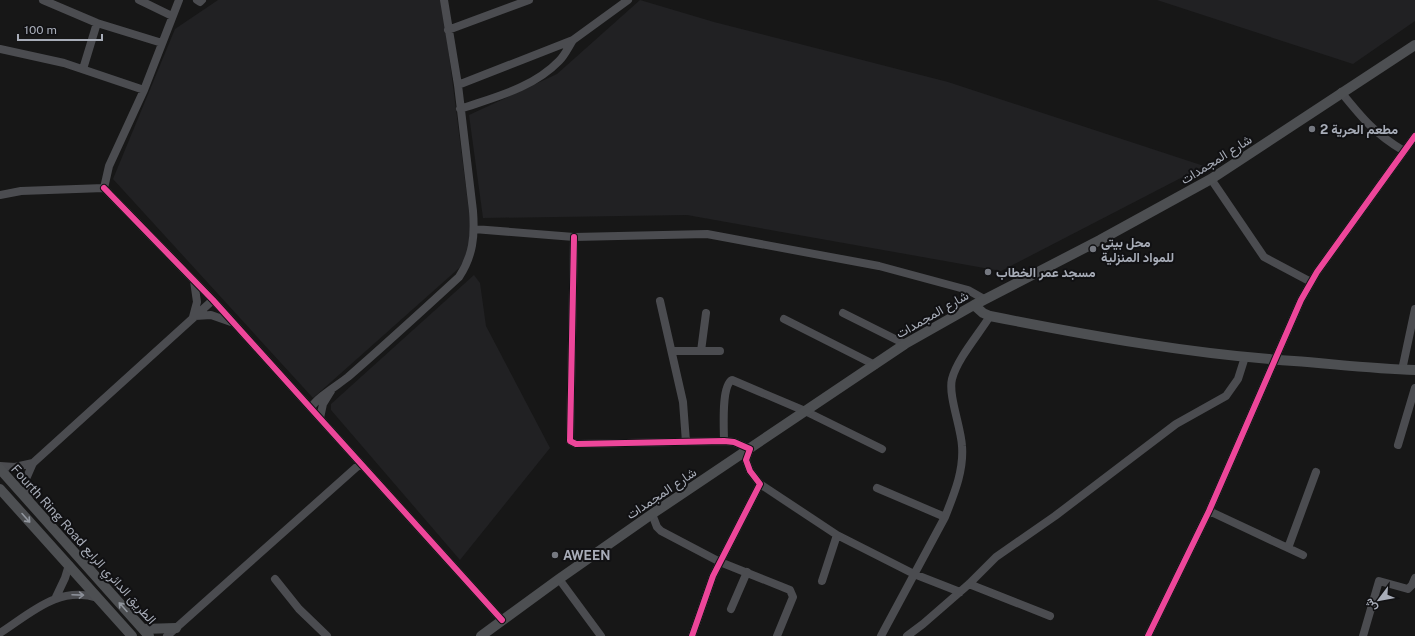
<svg xmlns="http://www.w3.org/2000/svg" width="1415" height="636" font-family="'Public Sans',Vazirmatn,sans-serif">
  <style>
    .built { fill: #212123 }
    .lines { fill: none; stroke-linecap: round; stroke-linejoin: round }
    .minor { stroke: #4b4c50; stroke-width: 8 }
    .major { stroke: #4d4f52; stroke-width: 10 }
    .cycleway-casing { stroke: #111113; stroke-width: 8 }
    .cycleway { stroke: #ed469a; stroke-width: 6 }
    .oneway { stroke: #91969e }
    .oneway2 { stroke: #8c9099 }
    .poi-dot { fill: #757880; stroke: #111113; stroke-width: 1.5 }
    .labels { text-anchor: middle; stroke-width: 4; stroke-linejoin: round; paint-order: stroke }
    .poi-label { font-size: 13px; font-weight: bold; fill: #a8adb8; stroke: #111113; text-anchor: start }
    .street-label { font-size: 13px; fill: #a8adb8; stroke: #111113 }
  </style>
  <rect width="100%" height="100%" fill="#171717"/>
  <path class="built" d="M218 0H442L471 227 467 261 313 398 113 179 175 29Z
    M640 0 714 22 948 82 1204 166 1001 271 687 215 483 218 469 115 557 74Z
    M1157 0H1415V21L1353 64Z
    M474 275 480 283 486 326 550 448 460 560 331 410V404Z"/>
  <g class="lines">
    <path class="minor" d="M43 0 97 23 162 43
      M139 0 172 16
      M197 0 200 2 202 0
      M448 30 529 0
      M0 49 64 63 144 90
      M83 69 97 23
      M458 85 573 40 628 0
      M1341 92C1362 118 1375 134 1404 151
      M460 109C495 97 533 88 559 61 565 55 569 46 573 40
      M1211 179 1264 257 1311 282
      M104 188 213 300 502 620
      M104 188 109 166 144 90 179 0
      M0 195 21 191 104 188
      M474 229 574 237 707 234 879 266 968 290 984 299
      M574 237 570 441 576 444 724 441 734 442 750 449 746 460 750 471 760 484 713 576 692 636
      M660 301 683 402 686 442
      M843 313 905 344
      M195 316 211 315 231 322
      M193 317 197 302 194 281
      M784 319 875 365
      M672 351H720
      M701 351 706 313
      M1402 370 1415 309
      M311 408C316 398 338 385 348 377 386 344 422 311 459 277 473 256 475 236 473 211L458 85 444 0
      M320 418 323 404 331 391
      M724 441C724 429 721 386 732 380L805 411 882 449
      M1398 445 1415 388
      M0 466 15 467 33 463
      M760 484 837 535 822 581
      M877 488 945 517
      M29 502 26 479 33 463 213 300
      M1209 511 1303 555
      M652 514 657 527 661 531 720 562 790 590 793 597 777 636
      M837 535 914 574 960 592
      M1288 548 1316 472
      M275 579 299 609 327 636
      M559 579 601 636
      M969 584 1050 616
      M56 597 65 578 69 565
      M731 609 747 572
      M0 633C31 613 59 585 98 598
      M167 636 360 464
      M881 636 945 517C954 494 964 471 962 446 961 427 948 395 952 379 957 359 979 334 990 316
      M907 636 923 624 969 584 996 557 1055 516 1176 424 1226 396 1238 379 1245 357
      M1148 636 1209 511 1301 300 1317 272 1415 136
      M1363 636 1379 581 1408 589 1412 585 1415 578"/>
    <path class="major" d="M974 305 983 313 990 316C1091 336 1191 354 1294 361 1334 364 1374 369 1415 370
      M0 469 149 636
      M0 489 132 636
      M143 629 176 628
      M481 636 559 579 652 514 905 344 974 305 1100 240 1211 179 1415 45"/>
    <defs>
      <path id="cycleway" d="M104 188 213 300 502 620
        M574 237 570 441 576 444 724 441 734 442 750 449 746 460 750 471 760 484 713 576 692 636
        M1148 636 1209 511 1301 300 1317 272 1415 136"/>
    </defs>
    <use href="#cycleway" class="cycleway-casing"/>
    <use href="#cycleway" class="cycleway"/>
  </g>
  <defs><path id="oneway-shaft" d="M-6 0H5M1.5-3L5.5 0L1.5 3" fill="none" stroke-width="1.6" stroke-linecap="round" stroke-linejoin="round"/></defs>
  <g class="oneway">
    <use href="#oneway-shaft" transform="translate(26 518) rotate(48)"/>
    <use href="#oneway-shaft" transform="translate(123 607) rotate(-132)"/>
  </g>
  <use class="oneway2" href="#oneway-shaft" transform="translate(78 595) rotate(2)"/>
  <g class="poi-dot">
    <circle cx="1312" cy="129" r="4"/>
    <circle cx="1093" cy="249" r="4"/>
    <circle cx="988" cy="272" r="4"/>
    <circle cx="555" cy="555" r="4"/>
  </g>
  <g class="labels">
    <g class="poi-label">
      <text x="1320" y="134">مطعم الحرية 2</text>
      <text x="1101" y="247">محل بيتي<tspan x="1101" dy="15">للمواد المنزلية</tspan></text>
      <text x="996" y="277">مسجد عمر الخطاب</text>
      <text x="563" y="560">AWEEN</text>
    </g>
    <g class="street-label">
      <text transform="translate(1216 159) rotate(-32)" y="5">شارع المجمدات</text>
      <text transform="translate(932 314) rotate(-30)" y="5">شارع المجمدات</text>
      <text transform="translate(661 493) rotate(-34)" y="5">شارع المجمدات</text>
      <text transform="translate(84 544) rotate(48)" y="5">Fourth Ring Road الطريق الدائري الرابع</text>
    </g>
  </g>
  <g transform="translate(1379 600) rotate(238)" stroke="#111113" stroke-width="3" paint-order="stroke">
  <path d="M0-3L7 15L0 10L-7 15Z" fill="#a8adb8"/>
  <text y="-6" font-size="11" font-weight="bold" text-anchor="middle" fill="#a8adb8">ش</text>
  </g>
  <path d="M18 34v6h84v-6" fill="none" stroke="#a8adb8" stroke-width="2"/>
  <text x="24" y="34" font-size="12" fill="#a8adb8" stroke="#111113" stroke-width="3" paint-order="stroke">100 m</text>
</svg>
